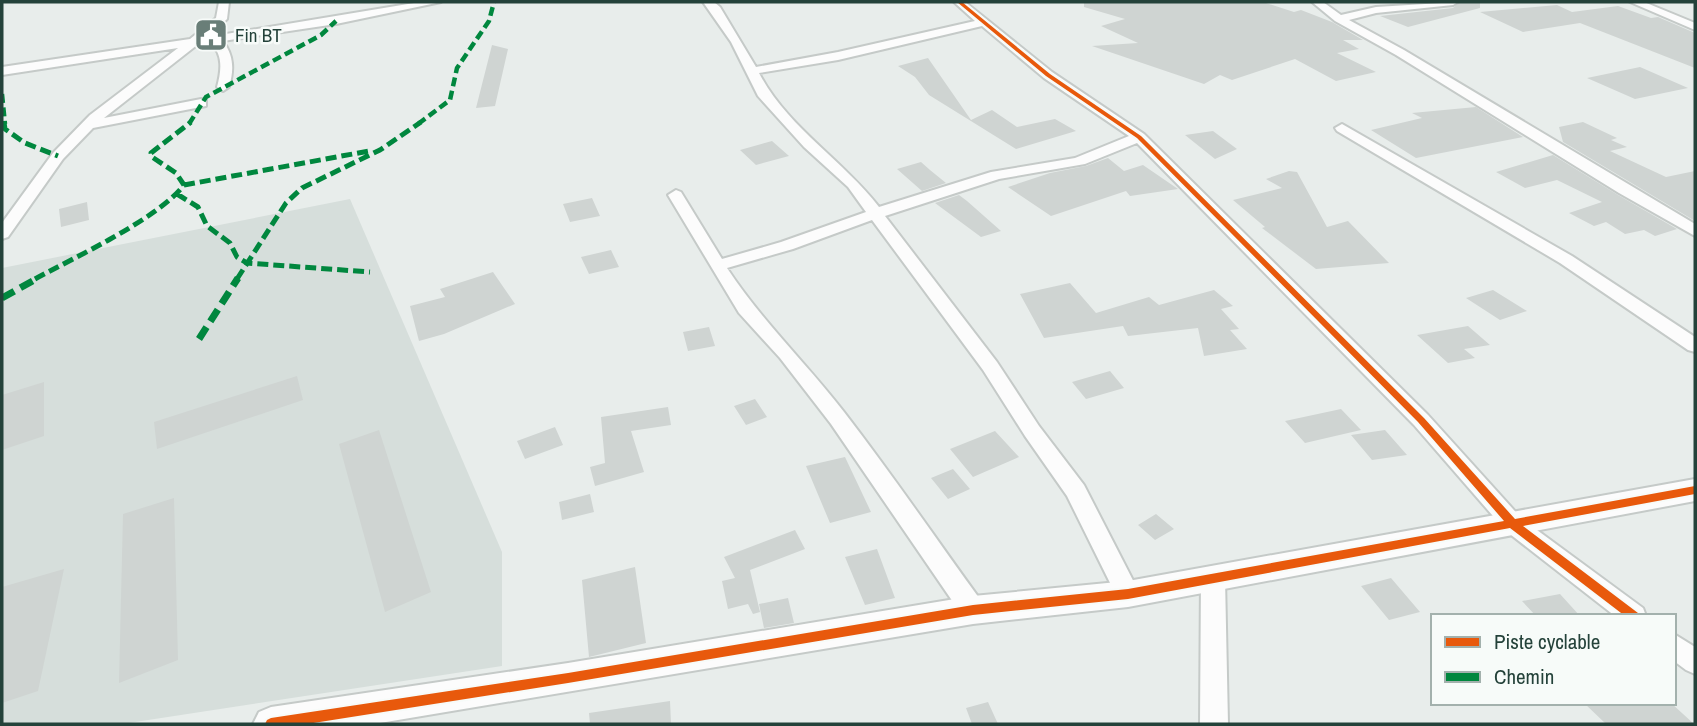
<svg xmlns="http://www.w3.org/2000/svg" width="1697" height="726" font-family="'Archivo Narrow',sans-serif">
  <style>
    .built { fill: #d6dedb }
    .building { fill: #cfd4d2 }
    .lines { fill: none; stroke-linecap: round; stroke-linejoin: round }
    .minor-casing { stroke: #c5cac8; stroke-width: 4 }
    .tertiary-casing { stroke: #c5cac8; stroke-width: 4 }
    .minor { fill: #fcfcfc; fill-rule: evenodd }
    .tertiary { fill: #fcfcfc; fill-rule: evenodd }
    .quiet-far2 { stroke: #00873e; stroke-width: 4.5; stroke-dasharray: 9 4.5; stroke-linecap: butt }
    .quiet-far1 { stroke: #00873e; stroke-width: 5; stroke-dasharray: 11 5; stroke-linecap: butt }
    .quiet { stroke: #00873e; stroke-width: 7; stroke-dasharray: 14 7; stroke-linecap: butt }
    .cycleway-casing { stroke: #f7fbf9; stroke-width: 4 }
    .cycleway { fill: #e8590c; fill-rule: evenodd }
    .labels { text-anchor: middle; stroke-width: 5; stroke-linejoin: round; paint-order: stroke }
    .far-poi-label { font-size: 19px; fill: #24423a; stroke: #f7fbf9; text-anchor: start }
  </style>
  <rect width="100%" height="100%" fill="#e8edeb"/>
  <path class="built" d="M350 199 502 552V666L122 724H2V268Z"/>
  <path class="building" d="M1084 2H1263L1294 12 1301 10 1332 22 1363 40H1343L1359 49 1337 53 1376 72 1336 81 1295 59 1232 80 1220 75 1204 84 1092 46 1138 43 1101 26 1125 19 1084 7Z
    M1460 2H1480V8L1408 27 1380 16 1453 8Z
    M1557 5 1572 12 1618 6 1651 18 1658 17 1695 33V68L1580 23 1523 32 1480 12Z
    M492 45 508 49 495 106 476 108Z
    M928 58 971 120 992 110 1017 127 1055 119 1076 131 1016 149 929 95 915 77 898 66Z
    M1640 67 1688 88 1635 99 1587 78Z
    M1476 107 1523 137 1416 158 1371 130 1422 118 1412 113Z
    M1583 122 1617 138 1611 140 1627 147 1610 151 1666 177 1695 171V221L1563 142 1559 127Z
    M1213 131 1237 149 1215 159 1185 135Z
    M772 141 789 156 756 165 740 150Z
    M1553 155 1618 195 1677 229 1655 236 1644 230 1625 234 1606 222 1594 226 1569 213 1602 202 1557 180 1525 188 1496 172Z
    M1108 158 1124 171 1143 165 1178 189 1130 196 1126 191 1051 216 1008 187 1050 173 1086 166Z
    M921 162 930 170 946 183 922 191 897 169Z
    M1289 171 1297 172 1327 227 1348 221 1389 263 1316 269 1262 228 1265 227 1233 200 1282 188 1266 179Z
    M959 195 967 201 1001 231 981 237 935 203Z
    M592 198 600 216 570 222 563 204Z
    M87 202 89 220 61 227 59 209Z
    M611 250 619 267 589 274 581 257Z
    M493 272 515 304 444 334 419 341 410 306 445 297 440 289Z
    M1070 283 1096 313 1149 297 1159 305 1214 290 1233 306 1221 309 1239 329 1230 330 1247 349 1204 356 1198 328 1128 336 1123 326 1044 338 1020 294Z
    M1493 290 1527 311 1500 320 1466 298Z
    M1468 326 1490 345 1464 349 1475 358 1448 363 1417 335Z
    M709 327 715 346 688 351 683 332Z
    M1110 371 1124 388 1086 399 1072 382Z
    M297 376 303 400 157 449 154 422Z
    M44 382V436L2 450V395Z
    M755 399 767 417 746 425 734 406Z
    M668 407 671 425 631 431 644 472 595 486 590 467 605 463 601 417Z
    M1341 409 1361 430 1305 443 1285 421Z
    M555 427 563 445 525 459 517 441Z
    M379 430 431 592 385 612 339 444Z
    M1385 430 1407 455 1372 460 1351 435Z
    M995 431 1019 457 973 477 950 449Z
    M845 457 871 512 830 523 806 466Z
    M953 469 970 489 948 499 931 478Z
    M590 494 594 512 562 520 559 502Z
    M174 498 178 660 119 683 123 514Z
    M1156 514 1174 529 1155 540 1138 525Z
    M795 530 805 549 750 570 760 612 753 614 748 604 728 609 722 581 735 578 724 557Z
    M877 549 895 598 865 605 845 557Z
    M635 567 646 643 589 657 582 580Z
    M64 569 38 691 2 703V587Z
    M1391 578 1420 612 1389 620 1361 586Z
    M1560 594 1580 616H1536L1522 601Z
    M788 598 794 623 764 628 759 604Z
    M670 701 671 724H590L589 713Z
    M988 702 998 724H972L966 708Z
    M1584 703H1671L1694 724H1606Z"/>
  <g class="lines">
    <defs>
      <path id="minor" d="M219 2H229L227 19 208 37 420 2H441L336 24 223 41C234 56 234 70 229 87L223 91 217 87C221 72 224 54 210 43L197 45 104 118 201 99 206 100V106L93 128 63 159 8 237 2 239V223L53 153 90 115 178 48 2 75V67L190 39 216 18Z
        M703 2H714L720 7 756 67 838 52 975 21 954 2H965L1052 72 1144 134 1428 415 1522 519 1643 608 1646 616H1615L1506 531 1414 425 1137 143 1085 164 999 179 885 216 997 362 1039 426 1084 485 1140 594 1137 601 1128 604 1119 601 1067 496 1025 436 983 370 872 220 793 249 727 268C761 320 806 363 844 412 892 474 936 539 982 602L986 610 982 618 973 621 964 618 831 424 780 358 739 313 668 195 676 190 681 192 722 259 781 242 866 212 848 187 804 147 758 96 731 42ZM982 26 1044 78 1129 136 1075 158 991 172 879 207C843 160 787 127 759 73L838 60Z
        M1312 2H1323L1341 15 1376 7 1458 2 1453 5 1376 13 1349 20 1404 50 1695 224V236L1619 193 1396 55 1335 21Z
        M1630 2H1644L1695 23V30Z
        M1342 124 1572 256 1695 337V352L1688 350 1560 263 1337 131 1335 128Z
        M1213 568 1222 571 1225 578 1228 724H1200L1201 578 1204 571Z
        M1674 634 1695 647V674L1686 670 1674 661Z"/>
      <path id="tertiary" d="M1695 479V501L1128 607 973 624 374 724H253L259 712 271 707 568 663 973 596 1128 581Z"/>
    </defs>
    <use href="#minor" class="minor-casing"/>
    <use href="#tertiary" class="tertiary-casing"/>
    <use href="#minor" class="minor"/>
    <use href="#tertiary" class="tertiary"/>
    <path class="quiet-far2" d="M2 94 5 124
      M189 124 206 97 321 35 336 21
      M418 124 450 100 457 68 489 21 494 2"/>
    <path class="quiet-far1" d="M4 122 5 129 25 143 58 156
      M184 185 369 151
      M177 194 198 207 207 226 230 243 237 257 247 263 370 272
      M35 279C75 257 158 219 184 185L176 173 152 157 151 153 191 122
      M237 279 286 203 302 188 380 150 421 122"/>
    <path class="quiet" d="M2 298 38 278
      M199 339 238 278"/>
    <defs>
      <path id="cycleway" d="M957 2H962L1050 74 1141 136 1424 418 1515 519 1695 486V494L1523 526 1638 613 1640 616H1625L1510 528 1128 599 973 615 568 683 307 724H265L267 720 271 718 568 673 973 605 1128 589 1504 521 1418 422 1137 138 1046 76Z"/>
    </defs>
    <use href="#cycleway" class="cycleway-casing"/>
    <use href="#cycleway" class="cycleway"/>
  </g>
  <defs>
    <symbol id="civic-square" viewBox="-11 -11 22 22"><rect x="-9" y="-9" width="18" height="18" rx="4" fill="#697e78" stroke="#f7fbf9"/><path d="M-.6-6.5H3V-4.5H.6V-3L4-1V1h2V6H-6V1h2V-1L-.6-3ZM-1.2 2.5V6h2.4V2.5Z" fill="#fff"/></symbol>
  </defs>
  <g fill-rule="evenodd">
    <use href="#civic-square" x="192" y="16" width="38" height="38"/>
  </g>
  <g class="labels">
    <g class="far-poi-label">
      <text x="235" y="42">Fin BT</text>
    </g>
  </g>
  <rect width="1697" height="726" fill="none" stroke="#24423a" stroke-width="7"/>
  <rect x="1431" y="614" width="245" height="91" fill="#f7fbf9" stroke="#a3b1ad" stroke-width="2"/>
  <rect x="1445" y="637" width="35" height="10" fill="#e8590c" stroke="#a3b1ad" stroke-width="2"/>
  <text x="1494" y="649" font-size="21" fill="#24423a">Piste cyclable</text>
  <rect x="1445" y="672" width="35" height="10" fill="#00873e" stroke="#a3b1ad" stroke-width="2"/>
  <text x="1494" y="684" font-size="21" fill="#24423a">Chemin</text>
</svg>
